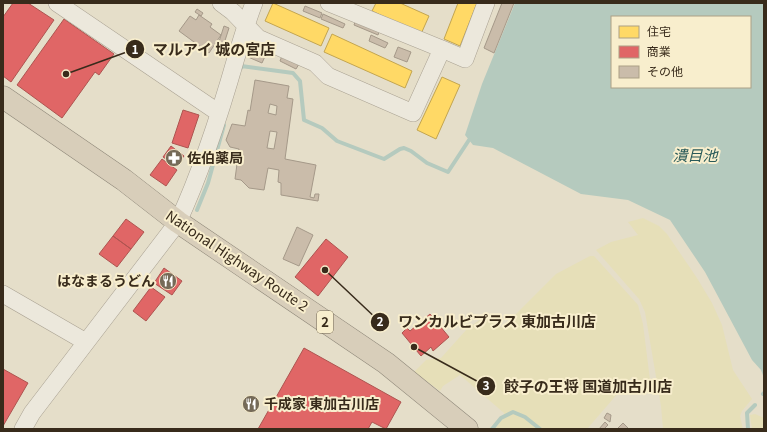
<svg xmlns="http://www.w3.org/2000/svg" width="767" height="432" font-family="Georgia,'Noto Sans JP',serif">
  <style>
    .farmland { fill: #e6dfb8 }
    .water { fill: #b5cabe; fill-rule: evenodd }
    .homes { fill: #ffd966; stroke: #c3a550 }
    .shops { fill: #e06666; stroke: #ae5450 }
    .lines { fill: none; stroke-linecap: round; stroke-linejoin: round }
    .stream { stroke: #b5cabe; stroke-width: 4 }
    .building { fill: #cabcaa; stroke: #a59989; fill-rule: evenodd }
    .minor-casing { stroke: #aaa293; stroke-width: 18 }
    .highway-casing { stroke: #8f887a; stroke-width: 23 }
    .minor { stroke: #ece8dc; stroke-width: 17 }
    .highway { stroke: #d8ceba; stroke-width: 22 }
    .labels { text-anchor: middle; stroke-width: 4; stroke-linejoin: round; paint-order: stroke }
    .shield { fill: #f8eecd; stroke: #726650; stroke-width: 1 }
    .shield-label { font-size: 13px; font-weight: bold; fill: #382b1b }
    .poi-label { font-size: 14px; font-weight: bold; fill: #382b1b; stroke: #f8eecd; text-anchor: start }
    .street-label { font-size: 14px; fill: #382b1b; stroke: #f8eecd }
    .water-label { font-size: 15px; font-style: italic; fill: #295a59; stroke: #f8eecd }
    .leader { fill: none; stroke: #382b1b; stroke-width: 1.5 }
    .callout-dot { fill: #382b1b; stroke: #f8eecd; stroke-width: 1.5 }
    .mark-label { font-size: 12px; text-anchor: middle; font-weight: bold; fill: #fff }
    .callout-label { font-size: 15px; text-anchor: middle; font-weight: bold; fill: #382b1b; stroke: #f8eecd; stroke-width: 4; stroke-linejoin: round; paint-order: stroke }
  </style>
  <rect width="100%" height="100%" fill="#e5dec9"/>
  <path class="farmland" d="M643 218 659 226 667 234 697 278 712 303 722 325 733 370 752 399 742 411 740 416 743 429H663L661 406 645 312 639 299 596 250 611 242 638 235 628 222Z
    M590 256H594L638 305 643 324 651 388 649 389 632 377 587 429H495L504 417V413L460 375 443 386 440 391 414 372 426 360 441 358 467 329 488 314 502 328 556 274Z
    M755 414 764 418V429H752L750 415Z"/>
  <path class="water" d="M515 3H764V378L761 370 752 360 705 272 670 220 628 200 581 194 493 148 473 145 465 135 482 84ZM612 17H750V87H612Z"/>
  <path class="homes" d="M273 3 329 28 321 46 265 21Z
    M376 3H400L429 16 421 34 372 11Z
    M458 3H477L460 46 444 39Z
    M332 34 412 71 405 88 324 52Z
    M442 77 460 85 436 139 417 130Z"/>
  <path class="shops" d="M13 3H28L54 20 11 82 3 76V17Z
    M64 19 114 54 99 75 95 72 62 118 17 85Z
    M183 110 199 115 188 148 172 143Z
    M171 146 184 156 176 166 163 157Z
    M162 159 177 170 166 186 150 175Z
    M126 219 144 232 131 249 113 236Z
    M113 236 131 249 117 267 99 254Z
    M326 239 348 257 318 296 295 277Z
    M164 268 182 281 172 295 154 283Z
    M151 287 165 297 146 321 133 311Z
    M430 314 449 337 433 351 431 347 421 356 402 333 407 328 410 331Z
    M304 348 401 402 386 429 372 422 368 429H258Z
    M3 369 28 383 3 426Z"/>
  <g class="lines">
    <path class="stream" d="M241 68V66L293 73 300 81 304 120 322 128 337 141 384 159 400 149 404 148 411 151 427 163 448 172 469 140
      M197 210 208 183 224 125
      M763 394 764 393
      M492 429 501 418 513 412 525 417 540 429
      M748 429 747 413 755 405"/>
  </g>
  <path class="building" d="M502 3H514L494 53 484 48Z
    M305 6 322 13 320 18 303 11Z
    M197 9 203 13 201 16 195 12Z
    M323 14 345 24 343 28 321 19Z
    M199 15 212 24 210 27 221 35 209 53 179 31 190 16 196 20Z
    M356 19 380 29 378 35 354 25Z
    M224 26 229 28 222 50 217 48Z
    M371 35 388 43 385 48 369 41Z
    M254 46 267 52 262 63 248 57Z
    M398 47 411 52 407 62 394 57Z
    M282 56 299 64 296 69 280 61Z
    M255 80 289 86 287 98 293 99 285 159 316 165 310 197 314 198 315 194H319L318 201 281 195V183L278 182 279 170 268 168 264 190 249 188 241 180 235 179 239 149 230 147 226 140 232 124 245 126 248 110 250 111ZM270 104 277 106 276 115 268 113ZM270 131 277 132 274 149 267 148Z
    M297 227 313 235 299 266 283 259Z
    M607 413 611 415 610 422 604 418Z
    M605 422 608 425 604 429H599Z
    M623 423 629 429H617Z"/>
  <g class="lines">
    <defs>
      <path id="minor" d="M57 3 219 113
        M221 3 233 12 258 38 315 63 328 76 413 113 442 49 329 3
        M442 49 465 59 486 3
        M3 294 86 342
        M23 429 32 413 178 222C202 170 220 114 236 58 242 39 247 21 254 3"/>
      <path id="highway" d="M3 97 124 180 178 222 386 363 467 429"/>
    </defs>
    <use href="#minor" class="minor-casing"/>
    <use href="#highway" class="highway-casing"/>
    <use href="#minor" class="minor"/>
    <use href="#highway" class="highway"/>
  </g>
  <defs>
    <symbol id="pharmacy-disc" viewBox="-11 -11 22 22"><circle r="9.5" fill="#756a58" stroke="#f8eecd"/><path d="M-2-6h4v4h4v4h-4v4h-4v-4h-4v-4h4Z" fill="#fff"/></symbol>
    <symbol id="restaurant-disc" viewBox="-11 -11 22 22"><circle r="9.5" fill="#756a58" stroke="#f8eecd"/><path d="M-5-6h1v4h1v-4h1v4h1v-4h1v5L-1.5 .5V6h-2V.5L-5-1ZM5-6V6H3V1.5H1.5Q1.5-4 5-6Z" fill="#fff"/></symbol>
  </defs>
  <g fill-rule="evenodd">
    <use href="#pharmacy-disc" x="164" y="148" width="20" height="20"/>
    <use href="#restaurant-disc" x="158" y="271" width="20" height="20"/>
    <use href="#restaurant-disc" x="241" y="394" width="20" height="20"/>
  </g>
  <g class="labels">
    <rect class="shield" x="317" y="311" width="16" height="22" rx="3"/>
    <g class="shield-label">
      <text x="325" y="327">2</text>
    </g>
    <g class="poi-label">
      <text x="187" y="163">佐伯薬局</text>
      <text x="155" y="286" text-anchor="end">はなまるうどん</text>
      <text x="264" y="409">千成家 東加古川店</text>
    </g>
    <g class="street-label">
      <text transform="translate(237 261) rotate(34)" y="5">National Highway Route 2</text>
    </g>
    <g class="water-label">
      <text x="695" y="161">潰目池</text>
    </g>
  </g>
  <path class="leader" d="M66 74L135 49M325 270L380 322M414 347L486 386"/>
  <g class="callout-dot">
    <circle cx="66" cy="74" r="4"/>
    <circle cx="325" cy="270" r="4"/>
    <circle cx="414" cy="347" r="4"/>
    <circle cx="135" cy="49" r="10"/>
    <circle cx="380" cy="322" r="10"/>
    <circle cx="486" cy="386" r="10"/>
  </g>
  <g class="mark-label">
    <text x="135" y="54">1</text>
    <text x="380" y="326">2</text>
    <text x="486" y="390">3</text>
  </g>
  <g class="callout-label">
    <text x="214" y="55">マルアイ 城の宮店</text>
    <text x="497" y="327">ワンカルビプラス 東加古川店</text>
    <text x="588" y="392">餃子の王将 国道加古川店</text>
  </g>
  <rect width="767" height="432" fill="none" stroke="#382b1b" stroke-width="8"/>
  <rect x="611" y="16" width="140" height="72" fill="#f8eecd" stroke="#aba086"/>
  <rect x="619" y="26" width="20" height="12" fill="#ffd966" stroke="#aba086"/>
  <text x="647" y="36" font-size="12" fill="#382b1b">住宅</text>
  <rect x="619" y="46" width="20" height="12" fill="#e06666" stroke="#aba086"/>
  <text x="647" y="56" font-size="12" fill="#382b1b">商業</text>
  <rect x="619" y="66" width="20" height="12" fill="#cabcaa" stroke="#aba086"/>
  <text x="647" y="76" font-size="12" fill="#382b1b">その他</text>
</svg>
